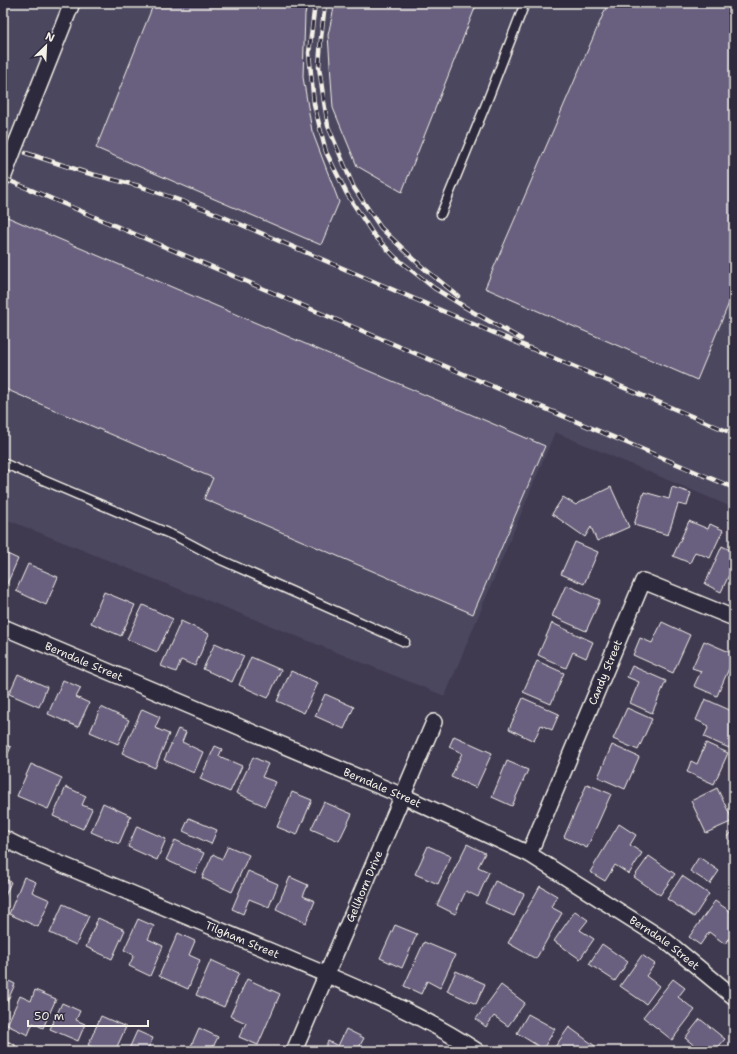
<svg xmlns="http://www.w3.org/2000/svg" width="737" height="1054" font-family="'Shantell Sans',sans-serif">
  <style>
    .built { fill: #4c465f }
    .building { fill: #69617f; stroke: #f4f1e8 }
    .lines { fill: none; stroke-linecap: round; stroke-linejoin: round }
    .lane-casing { stroke: #f4f1e8; stroke-width: 11 }
    .street-casing { stroke: #f4f1e8; stroke-width: 18 }
    .lane { stroke: #2f2a3d; stroke-width: 8 }
    .street { stroke: #2f2a3d; stroke-width: 15 }
    .rail-casing { stroke: #f4f1e8; stroke-width: 4.5 }
    .rail { stroke: #2f2a3d; stroke-width: 3; stroke-dasharray: 9; stroke-linecap: butt }
    .labels { text-anchor: middle; stroke-width: 3; stroke-linejoin: round; paint-order: stroke }
    .street-label { font-size: 11px; fill: #f4f1e8; stroke: #2f2a3d }
  </style>
  <rect width="100%" height="100%" fill="#403a51"/>
  <filter id="ink" filterUnits="userSpaceOnUse"><feTurbulence type="fractalNoise" baseFrequency=".025" numOctaves="2"/><feDisplacementMap in="SourceGraphic" scale="8" xChannelSelector="R" yChannelSelector="G"/><feConvolveMatrix kernelMatrix="1 2 1 2 8 2 1 2 1" color-interpolation-filters="sRGB"/></filter>
  <g filter="url(#ink)">
    <path class="built" d="M3 3H734V508L555 432 445 696 3 518Z"/>
    <path class="building" d="M154 3H308L305 14 303 77 312 131 339 202 321 245 96 148Z
      M335 3H477L402 192 357 166 333 108 328 35Z
      M608 3H734V291L697 380 485 288Z
      M5 216 545 446 473 614 204 499 213 478 3 388V222Z
      M611 487 629 527 597 541 591 527 585 537 552 514 563 497 576 505 578 503Z
      M672 487 691 493 687 506 678 504 668 535 634 525 644 492 669 499Z
      M689 521 708 529 710 524 723 530 710 558 695 552 690 563 673 556Z
      M575 542 598 552 584 584 561 574Z
      M722 546 734 552V578L729 575 721 592 705 584Z
      M3 552 18 559 7 584 3 582Z
      M28 564 58 577 46 605 16 591Z
      M566 585 600 600 586 631 552 616Z
      M104 592 135 605 121 636 91 623Z
      M143 605 173 619 157 652 127 639Z
      M181 621 209 634 195 666 181 660 176 672 161 666Z
      M662 622 690 635 673 673 633 655 640 638 652 643Z
      M552 623 593 642 586 658 573 652 566 668 538 655Z
      M704 641 734 654V657L717 696 694 686 701 671 692 668Z
      M215 643 244 656 232 682 203 669Z
      M251 657 281 670 268 698 239 685Z
      M537 661 564 673 551 704 523 692Z
      M632 666 666 681 652 713 630 703 639 682 627 677Z
      M291 671 318 683 304 713 277 701Z
      M18 674 47 687 39 707 9 694Z
      M63 680 81 688 76 697 89 703 78 727 48 714Z
      M325 694 354 707 344 729 315 716Z
      M523 698 559 714 552 730 541 725 534 741 509 729Z
      M705 699 734 712V737L729 748 704 737 709 726 696 720Z
      M101 707 129 720 118 744 90 732Z
      M627 708 652 719 638 750 613 739Z
      M142 709 160 717 155 728 169 734 155 768 122 753Z
      M178 729 186 732 182 742 203 752 194 773 164 760Z
      M454 736 492 753 476 788 451 777 462 753 449 747Z
      M706 743 728 753 714 784 687 772 691 761 697 764Z
      M3 744 11 747 3 764Z
      M612 745 639 757 625 789 598 777Z
      M215 746 222 749 219 756 242 766 230 792 200 779Z
      M253 757 268 764 262 777 276 782 265 806 236 793Z
      M507 761 528 770 512 806 492 797Z
      M31 764 62 778 48 809 17 796Z
      M587 784 611 794 587 848 564 837Z
      M66 787 86 796 82 805 92 809 83 829 53 816Z
      M717 788 733 821 706 833 691 801Z
      M292 792 312 800 297 835 277 827Z
      M324 802 352 814 339 841 311 829Z
      M103 803 131 816 119 844 91 832Z
      M189 818 217 830 211 844 183 831Z
      M619 824 636 835 630 845 642 853 629 874 615 865 605 881 590 872Z
      M137 826 166 839 157 860 128 847Z
      M734 829V843L727 838Z
      M175 840 204 853 195 873 166 860Z
      M467 844 485 853 478 867 489 872 478 897 466 891 455 914 437 905Z
      M228 846 249 855 232 892 202 878 213 854 222 859Z
      M428 846 451 856 438 884 415 874Z
      M649 856 675 874 660 895 634 877Z
      M699 857 719 871 710 884 690 871Z
      M248 871 278 884 269 907 249 899 243 914 232 909Z
      M682 876 709 894 694 917 667 899Z
      M24 877 36 882 32 892 50 900 38 927 9 914Z
      M290 877 308 885 303 896 315 901 306 923 276 909Z
      M3 878 11 882 3 901Z
      M495 881 524 894 514 916 485 903Z
      M540 886 557 896 551 907 562 913 536 959 508 943Z
      M715 901 734 914V931L725 944 709 932 700 945 689 937Z
      M63 904 89 916 76 945 50 933Z
      M575 911 588 920 580 930 594 939 580 959 554 941Z
      M98 918 125 930 112 959 86 947Z
      M138 919 154 926 148 939 163 946 150 976 129 966 134 955 124 950Z
      M395 925 417 934 402 968 380 958Z
      M178 933 195 941 189 955 200 960 188 989 159 976Z
      M424 942 455 955 440 988 427 981 421 994 404 986Z
      M602 944 628 962 615 981 589 964Z
      M642 955 655 964 646 976 659 986 646 1004 620 986Z
      M211 960 239 973 224 1007 196 995Z
      M456 971 485 984 476 1004 447 991Z
      M3 978 15 984 3 1011Z
      M247 979 280 994 258 1045 239 1037 246 1023 230 1016Z
      M673 979 685 988 678 997 695 1010 672 1040 643 1017Z
      M501 985 525 1003 508 1026 494 1016 486 1027 476 1019Z
      M35 990 56 999 43 1028 33 1023 28 1035 7 1025 20 996 31 1001Z
      M62 1003 80 1011 76 1020 85 1024 78 1041 50 1029Z
      M528 1014 555 1029 543 1049 517 1033Z
      M101 1016 126 1027 115 1051H100L88 1045Z
      M700 1019 725 1039 715 1051H701L685 1038Z
      M569 1027 595 1046 592 1051H552Z
      M199 1028 218 1037 211 1051H203L191 1046Z
      M346 1029 364 1038 357 1051H323L328 1041 338 1046Z
      M137 1031 153 1038 148 1049 152 1051H128Z
      M174 1045 186 1051H171Z"/>
    <g class="lines">
      <defs>
        <path id="lane" d="M441 214 486 104 525 3
          M3 463 177 537 219 559 405 642"/>
        <g id="street">
          <path d="M3 178 14 149 72 3"/>
          <path id="s1" d="M3 627 403 796 529 854 666 941 734 997"/>
          <path id="s2" d="M3 838 27 850C108 884 189 917 270 951 341 981 413 1009 477 1051"/>
          <path id="s3" d="M529 854 643 581 734 618"/>
          <path d="M3 1049 9 1051"/>
          <path id="s4" d="M294 1051 434 722"/>
        </g>
      </defs>
      <use href="#lane" class="lane-casing"/>
      <use href="#street" class="street-casing"/>
      <use href="#lane" class="lane"/>
      <use href="#street" class="street"/>
      <defs>
        <path id="rail" d="M315 3 309 53 314 104 326 152 347 194 373 234 395 257 434 288 473 312 521 339
          M325 3 321 38 319 67 324 102 328 126 354 188 381 228 420 265 458 296
          M26 153 87 173 139 186 207 210 487 330 734 434
          M3 178 499 389 734 488"/>
      </defs>
      <use href="#rail" class="rail-casing"/>
      <use href="#rail" class="rail"/>
    </g>
  </g>
  <g class="labels">
    <g class="street-label">
      <text dy="4" stroke="none"><textPath href="#s1" startOffset="88">Berndale Street</textPath></text>
      <text dy="4" stroke="none"><textPath href="#s3" startOffset="197">Candy Street</textPath></text>
      <text dy="4" stroke="none"><textPath href="#s1" startOffset="412">Berndale Street</textPath></text>
      <text dy="4" stroke="none"><textPath href="#s4" startOffset="179">Gellhorn Drive</textPath></text>
      <text dy="4" stroke="none"><textPath href="#s2" startOffset="260">Tilgham Street</textPath></text>
      <text dy="4" stroke="none"><textPath href="#s1" startOffset="735">Berndale Street</textPath></text>
    </g>
  </g>
  <rect width="737" height="1054" fill="none" stroke="#2f2a3d" stroke-width="16"/>
  <rect x="8" y="8" width="721" height="1038" fill="none" stroke="#f4f1e8" stroke-width="1.5" filter="url(#ink)"/>
  <g transform="translate(46 46) rotate(24)" stroke="#2f2a3d" stroke-width="3" paint-order="stroke">
  <path d="M0-3L7 15L0 10L-7 15Z" fill="#f4f1e8"/>
  <text y="-6" font-size="11" font-weight="bold" text-anchor="middle" fill="#f4f1e8">N</text>
  </g>
  <path d="M28 1020v6h120v-6" fill="none" stroke="#f4f1e8" stroke-width="2"/>
  <text x="34" y="1020" font-size="12" fill="#f4f1e8" stroke="#2f2a3d" stroke-width="3" paint-order="stroke">50 m</text>
</svg>
